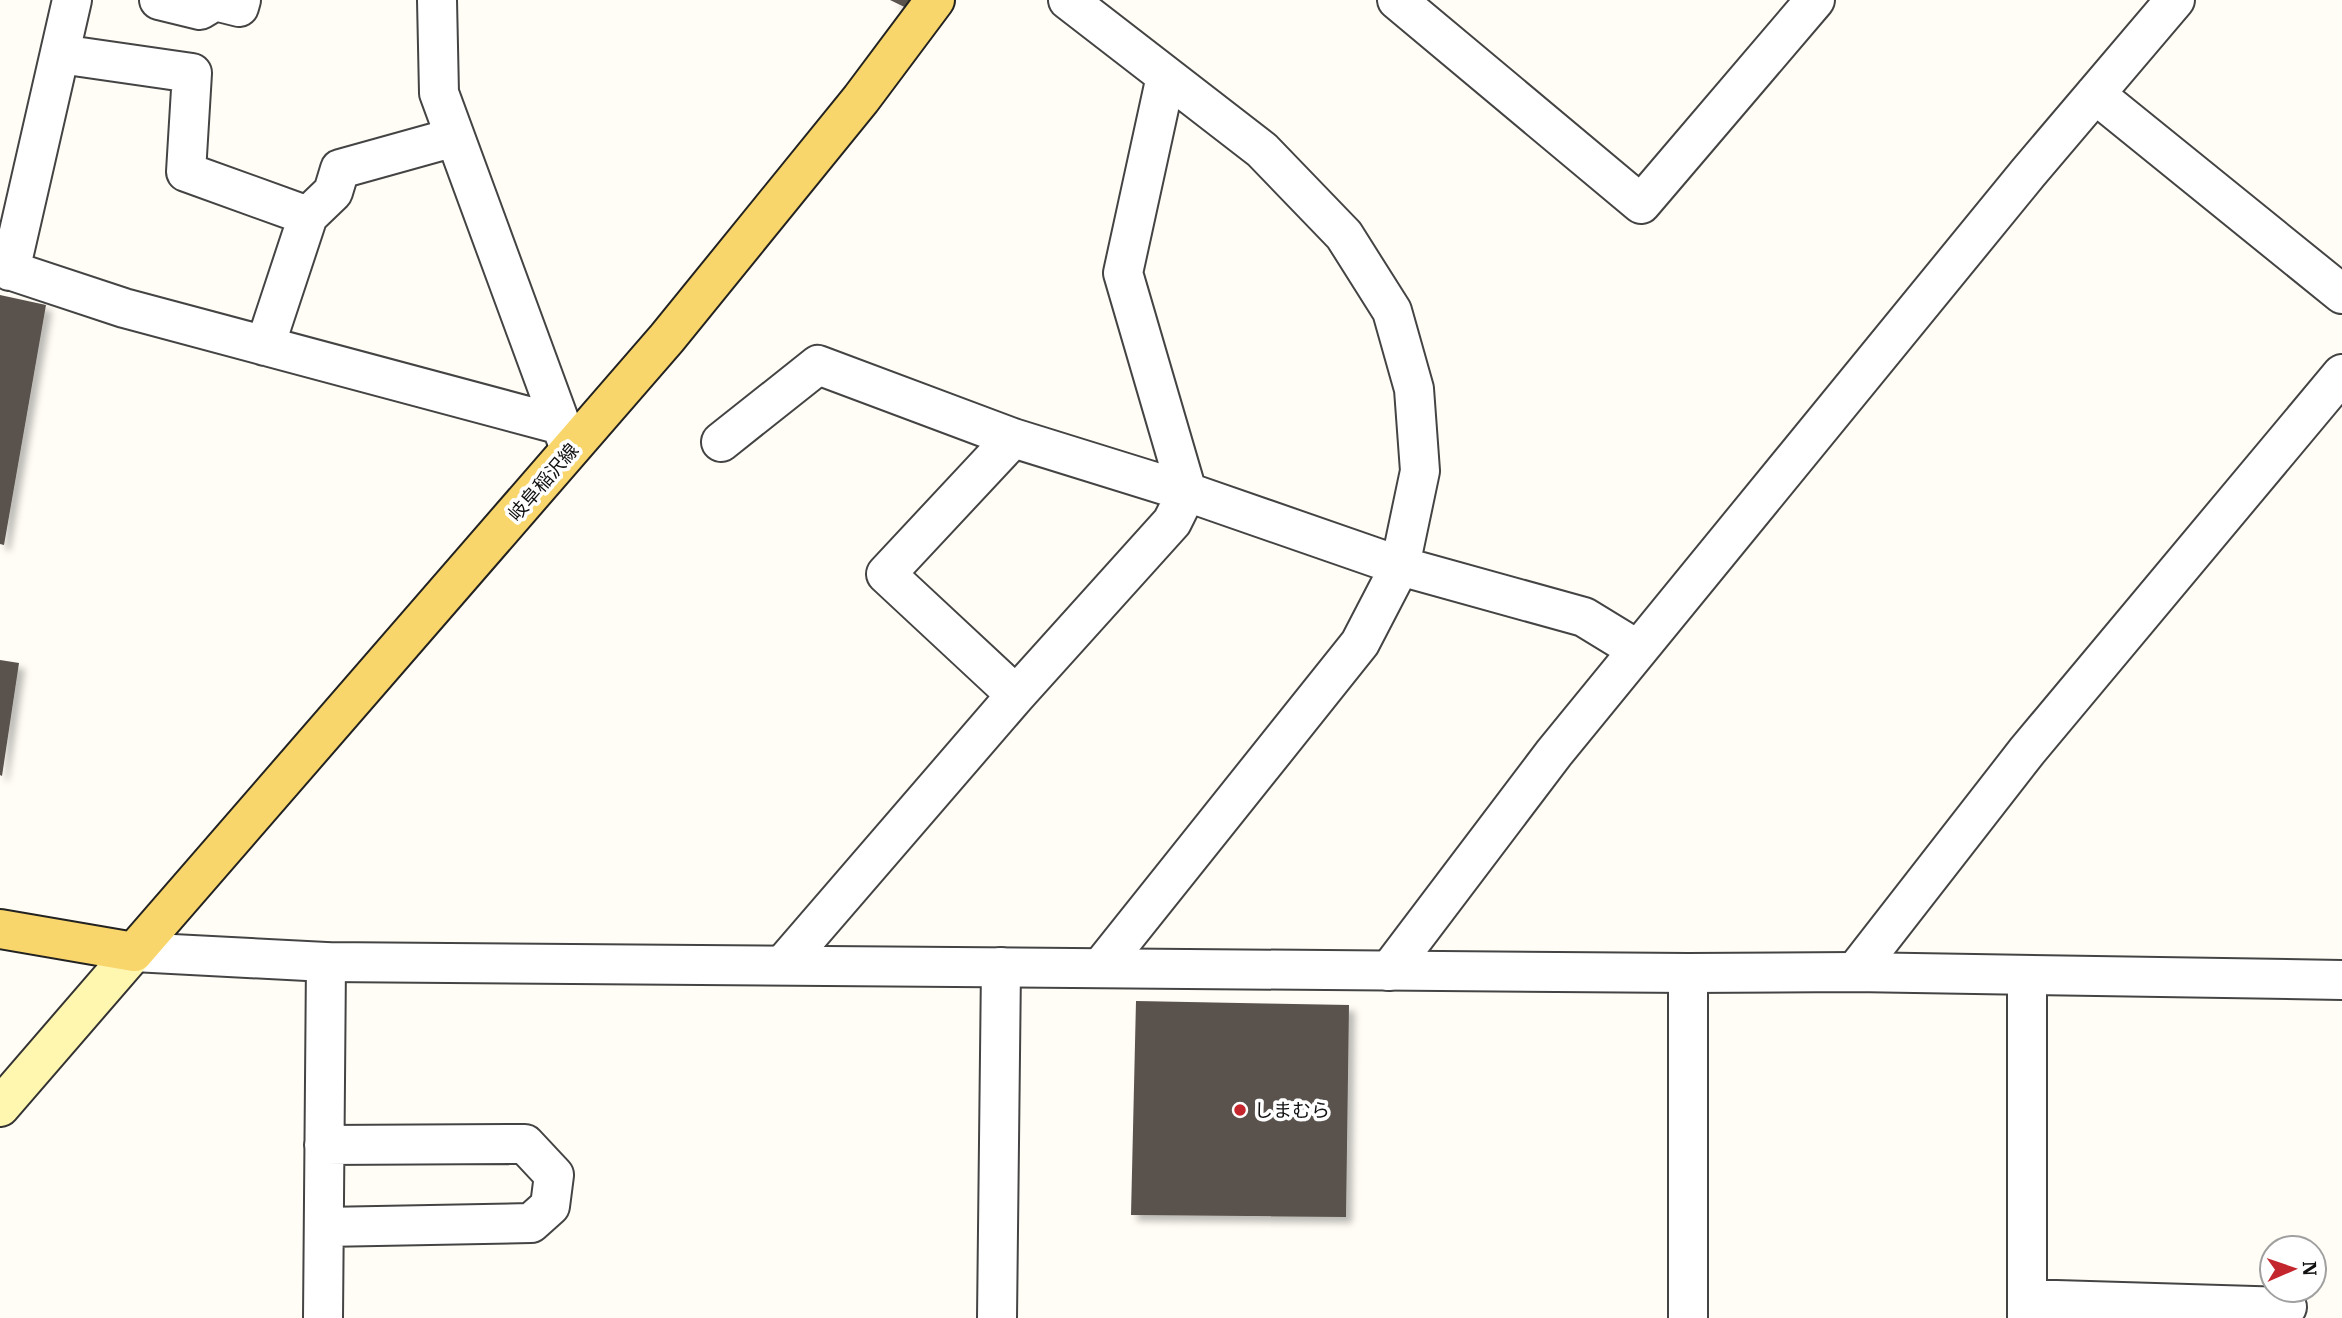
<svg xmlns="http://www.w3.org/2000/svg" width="2342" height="1318" font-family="'IBM Plex Serif','Noto Sans JP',serif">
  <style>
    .building { fill: #5a524d; filter: url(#shadow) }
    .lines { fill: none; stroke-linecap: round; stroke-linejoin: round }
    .minor-casing { stroke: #444; stroke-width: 42 }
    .tertiary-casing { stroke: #444; stroke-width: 42 }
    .secondary-casing { stroke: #333; stroke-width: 42 }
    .primary-casing { stroke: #222; stroke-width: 42 }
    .minor { stroke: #fff; stroke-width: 38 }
    .tertiary { stroke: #fff; stroke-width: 38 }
    .secondary { stroke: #fff6b0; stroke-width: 38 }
    .primary { stroke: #f9d66b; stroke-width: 38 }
    .poi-dot { fill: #c4262e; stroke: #fff; stroke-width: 2.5 }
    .labels { text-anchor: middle; stroke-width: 7; stroke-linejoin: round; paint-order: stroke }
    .street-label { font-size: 19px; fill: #111; stroke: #fff }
    .poi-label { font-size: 19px; fill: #111; stroke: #fff; text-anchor: start }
  </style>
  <defs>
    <filter id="shadow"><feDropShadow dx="6" dy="6" stdDeviation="3.5" flood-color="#0004"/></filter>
  </defs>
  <rect width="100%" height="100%" fill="#fffdf5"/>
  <path class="building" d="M890 0H933L923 16Z
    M0 295 46 305 4 545 0 544Z
    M0 660 19 663 2 776 0 775Z
    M1136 1001 1349 1005 1346 1217 1131 1215Z"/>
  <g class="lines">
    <defs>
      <path id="minor" d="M159 0 200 10 215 1 239 7 241 0
        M437 0 439 93 568 444
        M1068 0 1262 150 1344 235 1392 311 1414 389 1420 471 1400 566 1360 643 1102 966
        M1397 0 1641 204 1815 0
        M60 54 192 73 186 172 308 216
        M2095 94 2342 294
        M0 267 124 308 561 425
        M10 271 72 0
        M265 346 308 216 333 192 340 169 455 137
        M1013 438 886 574 1016 695
        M721 442 818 365 1013 438 1187 492 1400 566 1584 617 1638 650
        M783 965 1016 695 1172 522 1187 492 1123 273 1166 76
        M1389 971 1554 753 2028 173 2175 0
        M1855 972 2027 751 2342 374
        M2027 976V1318
        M324 1227 531 1223 550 1206 554 1175 525 1144 324 1145
        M2027 1299 2287 1307
        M323 1318 326 962
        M997 1318 1001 967
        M1688 1318V973"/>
      <path id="tertiary" d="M134 952 326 962 1688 973 1855 972 2342 980"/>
      <path id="secondary" d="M0 1107 134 952"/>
      <path id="primary" d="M0 929 134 952 667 338 861 99 935 0"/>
    </defs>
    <use href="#minor" class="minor-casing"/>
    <use href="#tertiary" class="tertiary-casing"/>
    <use href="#secondary" class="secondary-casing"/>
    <use href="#primary" class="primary-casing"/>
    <use href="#minor" class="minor"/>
    <use href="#tertiary" class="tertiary"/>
    <use href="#secondary" class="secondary"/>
    <use href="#primary" class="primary"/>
  </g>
  <circle class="poi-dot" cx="1240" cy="1110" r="7"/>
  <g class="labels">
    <g class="street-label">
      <text transform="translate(543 482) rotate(-49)" y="7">岐阜稲沢線</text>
    </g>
    <g class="poi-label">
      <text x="1254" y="1117">しまむら</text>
    </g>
  </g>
  <g transform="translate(2293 1269) rotate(88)"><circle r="33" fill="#ffffff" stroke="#a0a0a0" stroke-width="2"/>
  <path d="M0-5L12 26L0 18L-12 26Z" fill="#c4262e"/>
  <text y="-10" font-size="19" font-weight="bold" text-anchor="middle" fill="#111111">N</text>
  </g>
</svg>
